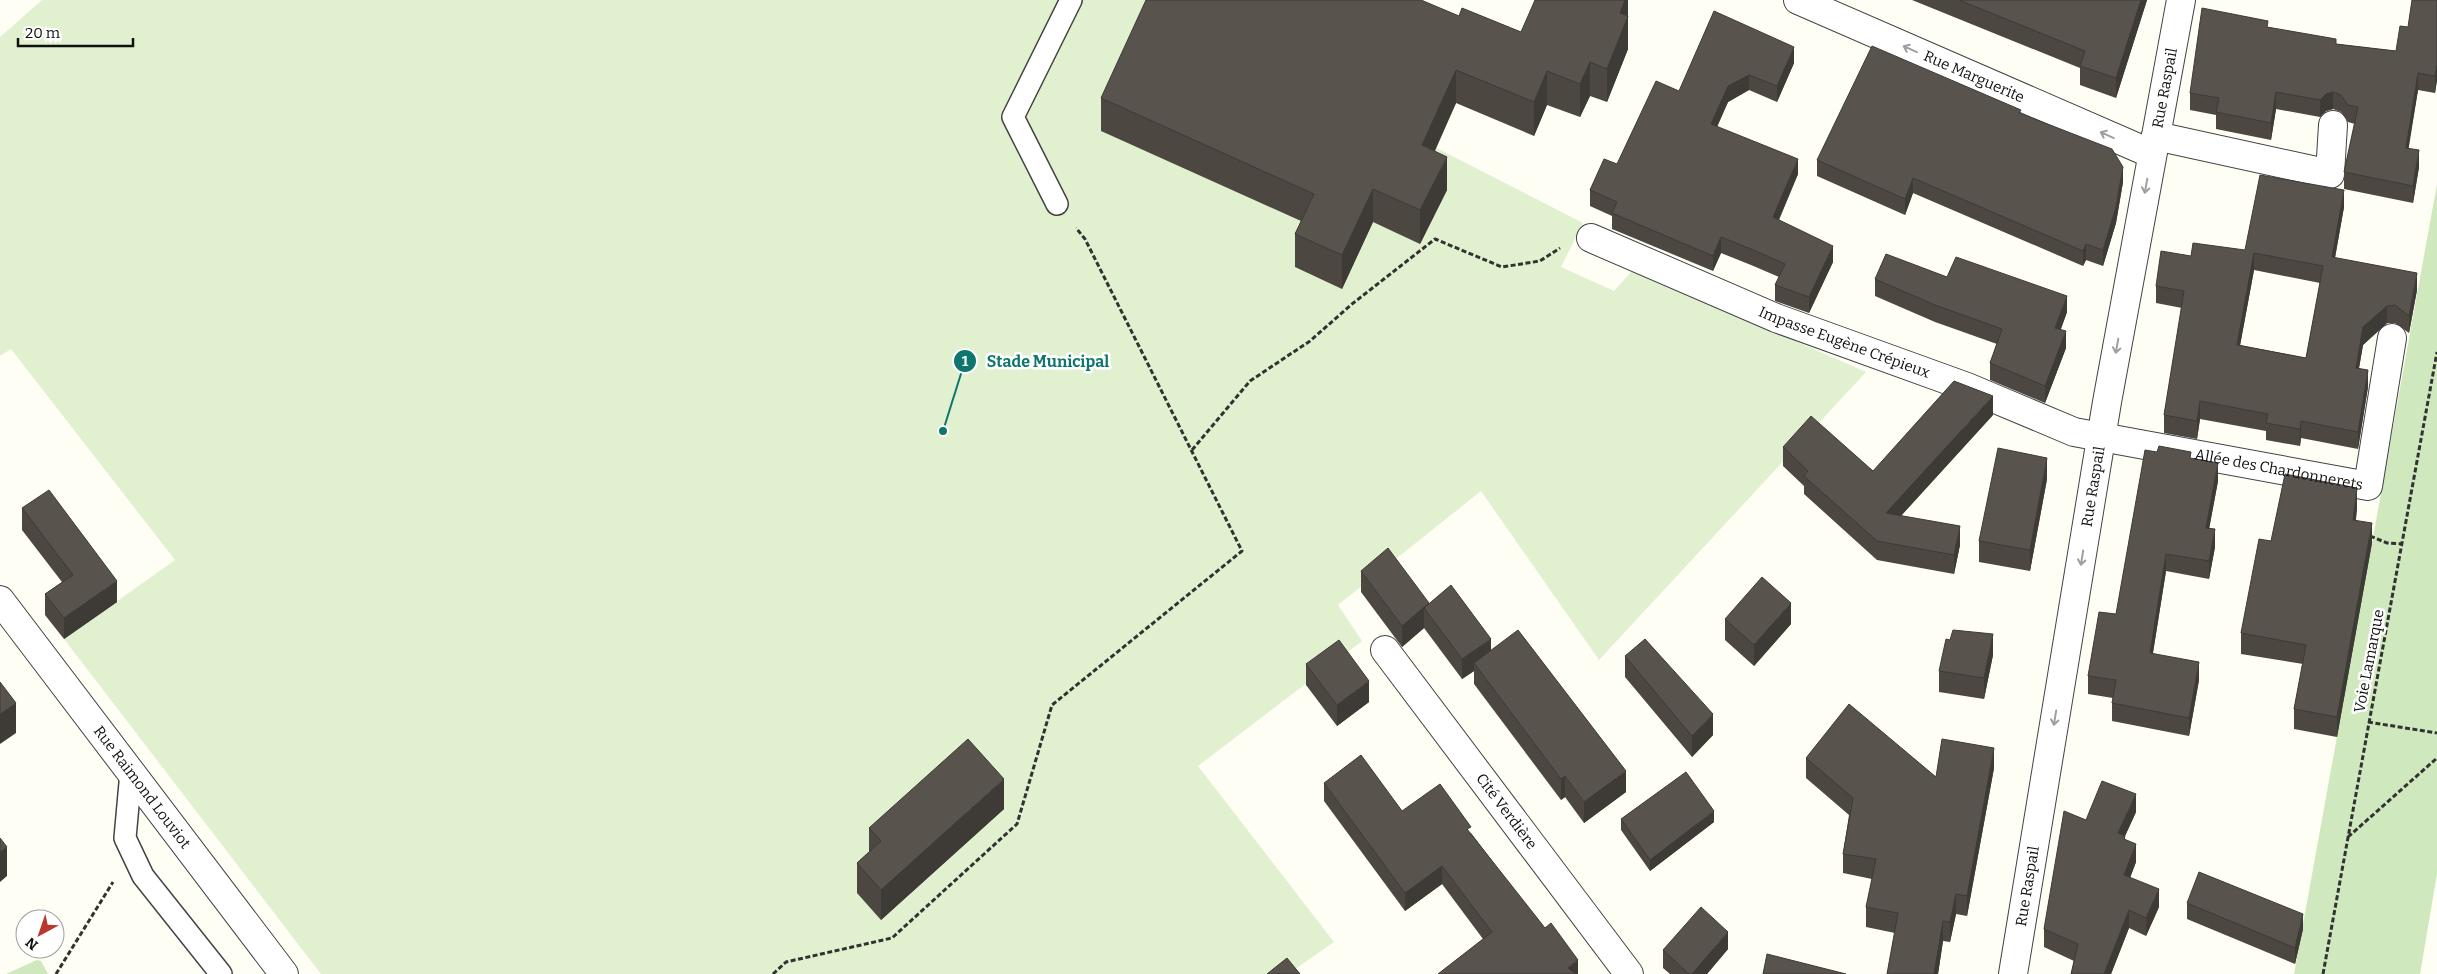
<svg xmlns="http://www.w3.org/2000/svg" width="2437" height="974" font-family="Bitter,serif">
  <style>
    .green { fill: #cfe8be }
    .pitch { fill: #e1f0cf }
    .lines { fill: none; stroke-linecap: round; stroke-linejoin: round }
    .service-casing { stroke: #434343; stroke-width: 24 }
    .minor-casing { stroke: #434343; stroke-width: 30 }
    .path { stroke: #323232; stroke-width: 3; stroke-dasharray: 5 2.5; stroke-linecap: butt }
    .service { stroke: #fff; stroke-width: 21 }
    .minor { stroke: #fff; stroke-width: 28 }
    .wall { fill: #4d4742; fill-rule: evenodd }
    .shaded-wall { fill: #3e3a36 }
    .building { fill: #59534d; stroke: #3e3a36; fill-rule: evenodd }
    .oneway { stroke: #9f9f9f }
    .labels { text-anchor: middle; stroke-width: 5; stroke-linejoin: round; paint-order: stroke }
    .street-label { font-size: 15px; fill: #101010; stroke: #fff }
    .leader { fill: none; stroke: #0f766e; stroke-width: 2 }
    .callout-dot { fill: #0f766e; stroke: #fff; stroke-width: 2 }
    .mark-label { font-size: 15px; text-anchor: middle; font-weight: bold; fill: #fff }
    .callout-label { font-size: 16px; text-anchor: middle; font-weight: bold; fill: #0f766e; stroke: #fff; stroke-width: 5; stroke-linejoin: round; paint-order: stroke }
  </style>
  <rect width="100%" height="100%" fill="#fefef4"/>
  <path class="green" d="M2437 184V874L2420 974H2294Z
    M37 960 41 961 48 974H6Z"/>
  <path class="pitch" d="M42 0H1424L1372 115 1583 223 1561 267 1614 291 1633 270 1866 372 1599 660 1481 491 1338 605 1362 641 1198 766 1334 942 1288 974H321L64 639 175 560 11 349 0 356V37Z"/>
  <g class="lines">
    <defs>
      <path id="service" d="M1057 204 1013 117 1071 0
        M131 772 125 838 143 876 221 974"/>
      <g id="minor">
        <path id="s1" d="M1798 0 2152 154"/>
        <path d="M2156 136 2330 174 2333 125"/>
        <path id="s2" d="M1591 238 1776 318 1967 387 2074 432 2368 486 2392 338"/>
        <path id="s3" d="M0 600 284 974"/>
        <path id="s4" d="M1385 650 1629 974"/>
        <path id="s5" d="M2013 974 2107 402 2181 0"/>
      </g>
    </defs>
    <use href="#service" class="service-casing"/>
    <use href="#minor" class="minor-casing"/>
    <path class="path" d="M1192 450 1250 381 1310 341 1352 304 1435 239 1502 267 1540 261 1560 248
      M2370 536 2387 543 2403 544
      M2368 722 2437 733
      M2348 837 2437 758
      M56 974 113 882
      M773 974 786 962 892 938 1017 824 1052 705 1242 551 1085 239 1076 228
      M2323 974 2437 352"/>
    <use href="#service" class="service"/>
    <use href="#minor" class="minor"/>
  </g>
  <path class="wall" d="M1628 0V49L1607 102 1590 96 1580 117 1547 105 1534 136 1456 103 1435 151 1447 190 1420 244 1373 222 1342 289 1295 267V234L1301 221 1101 131V98L1459 16 1521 32Z
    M1912 0H2147L2116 98 2080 85V68Z
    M2437 0V80L2435 93 2418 90 2408 148 2419 167 2413 203 2344 189V172L2355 124 2348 122 2341 112 2333 109 2326 111 2320 117 2276 109 2271 140 2216 129V115L2190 110V93L2268 27 2336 44 2396 51 2408 27Z
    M1794 63 1777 102 1749 90 1728 102 1717 127 1798 174 1779 220 1833 262 1809 313 1775 301V285L1779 277 1751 265 1721 253 1713 271 1612 229V216L1590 206V190L1617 164 1679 91Z
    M2021 114 2123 182 2116 223 2103 266 2086 260 2083 266 1913 193 1905 215 1817 176V160Z
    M2344 207 2335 258 2417 290 2409 333 2395 323H2387L2363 345 2359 368 2368 387 2358 449 2301 438 2300 446 2266 440V431L2200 419 2197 439 2164 433V415L2182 308 2156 303V286L2191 256 2245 250ZM2254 270 2320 283 2306 358 2240 345Z
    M1947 277 2067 312 2061 329 2066 348 2045 403 1990 380V363L1997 344 1935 322 1875 296V279Z
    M1993 415 1901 516 1960 545 1954 574 1877 560 1804 494V486L1783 466V447L1873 471Z
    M2191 458 2218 481 2209 528 2215 547 2209 579 2166 571 2153 653 2199 680 2189 736 2112 721V703L2113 698 2088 694V676L2116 614Z
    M2047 479 2030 571 1979 562V541Z
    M22 508 117 602 64 639 45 615V594L62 582 22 530Z
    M2357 508 2356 520 2372 543 2337 737 2294 729V709L2303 664 2241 654V633L2271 541Z
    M1361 571 1429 604 1491 650 1626 792 1584 823 1565 797 1561 800 1474 684V671L1462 679 1424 628 1402 647 1361 592Z
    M1725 619 1791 624 1754 666 1725 640Z
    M1993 655 1984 699 1939 692V671Z
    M1625 656 1713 735 1692 757 1625 677Z
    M1306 664 1369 702 1337 726 1306 685Z
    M1806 758 1936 777 1994 768 1967 916 1956 914 1950 942 1943 941 1938 974H1887L1895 933 1866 927V907L1872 879 1843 873V854L1849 815 1806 778Z
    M1324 783 1402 811 1471 833 1578 974 1483 939 1442 884 1405 911 1324 801Z
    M1004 809 881 920 857 893V863L869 852V828Z
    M2136 812 2125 836V839L2136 862 2130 878 2159 907 2146 936 2129 928 2111 974H2071L2074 961 2044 947V929L2086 820Z
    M1621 819 1714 822 1650 871 1621 830Z
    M2187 903 2303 929 2295 964 2187 919Z
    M1728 949 1707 974H1670L1663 968V950Z"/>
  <path class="shaded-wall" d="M1625 0H1628V49L1607 102V69L1620 13Z
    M2141 0H2147L2116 98V78Z
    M1794 47V63L1777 102V86Z
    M1590 62V96L1580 117V84Z
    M2437 63V80L2435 93V76Z
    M1456 70V103L1422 178V145Z
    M1547 71V105L1534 136V102Z
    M2418 73V90L2406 165V148Z
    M1749 75V90L1728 102 1711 140V124L1728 86Z
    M2276 92V109L2271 140V123Z
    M2333 92V109L2326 111 2320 117V100L2326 94Z
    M2419 150V167L2413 203V186Z
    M1447 157V190L1420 244V210Z
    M1798 159V174L1773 233V217Z
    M2123 167V182L2116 223 2103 266V250Z
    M1913 178V193L1905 215V199Z
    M1373 189V222L1342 289V255Z
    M2344 190V207L2332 274V257Z
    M1721 237V253L1713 271V256Z
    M2086 244V260L2083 266V251Z
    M1833 246V262L1809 313V297Z
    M2254 253V270L2237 362V345Z
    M2417 273V290L2409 333V316Z
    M2067 296V312L2055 344V328Z
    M2387 306V323L2363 345 2356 385V368L2363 327Z
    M2066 331V348L2045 403V386Z
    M2368 370V387L2358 449V432Z
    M1993 396V415L1886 532V513Z
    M2200 401V419L2197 439V421Z
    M2301 421V438L2300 446V429Z
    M2047 458V479L2030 571V550Z
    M2218 463V481L2206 546V528Z
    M2357 488V508L2353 540V520Z
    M2372 523V543L2337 737V717Z
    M1960 526V545L1954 574V555Z
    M2215 529V547L2209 579V561Z
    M2166 554V571L2150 671V653Z
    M117 581V602L64 639V618Z
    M1429 603V615L1424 608V628L1402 647V626Z
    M1791 603V624L1754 666V645Z
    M1993 634V655L1984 699V678Z
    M1491 639V659L1474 663V671L1462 679V659Z
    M2199 662V680L2189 736V718Z
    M1369 681V702L1337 726V705Z
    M16 703V733L0 744V714Z
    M1713 714V735L1692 757V736Z
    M1994 748V768L1967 916V896Z
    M1626 771V792L1584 823V802Z
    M1565 776V797L1561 800V779Z
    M1004 779V809L881 920V890Z
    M2136 794V812L2125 836V854L2124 857 2118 833Z
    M1714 811V822L1650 871V860Z
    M2136 844V862L2124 893V875Z
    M7 847V876L0 882V852Z
    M1442 866V884L1405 911V893Z
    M2159 889V907L2146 936V918Z
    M1956 894V914L1950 942V922Z
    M2129 910V928L2111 974H2104Z
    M2303 914V929L2295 964V948Z
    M1943 921V941L1938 974H1934Z
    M1728 932V949L1707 974H1692Z
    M1578 960V974H1568V968Z"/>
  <path class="building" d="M1146 0H1421L1459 16 1462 8 1521 32 1535 0H1625L1620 13 1628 16 1607 69 1590 62 1580 84 1547 71 1534 102 1456 70 1422 145 1447 157 1420 210 1373 189 1342 255 1295 234 1314 194 1101 98Z
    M1959 0H2141L2116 78 2080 66 2085 51Z
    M2412 0H2437V63L2435 76 2418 73 2406 148 2419 150 2413 186 2344 172 2358 107 2348 105 2341 95 2333 92 2326 94 2320 100 2276 92 2271 123 2216 112 2219 98 2190 93 2202 8 2268 21 2267 27 2336 39V44L2396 51 2400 26 2408 27Z
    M1714 11 1794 47 1777 86 1749 75 1728 86 1711 124 1798 159 1773 217 1833 246 1809 297 1775 285 1785 264 1751 249 1721 237 1713 256 1612 213 1617 202 1590 190 1604 159 1617 164 1656 81 1679 91Z
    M1872 46 2021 110 2019 113 2112 149 2123 167 2116 207 2103 250 2086 244 2083 251 1913 178 1905 199 1817 160Z
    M2260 175 2344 190 2332 257 2417 273 2409 316 2395 305 2387 306 2363 327 2356 368 2368 370 2358 432 2301 421 2300 429 2266 423 2268 414 2200 401 2197 421 2164 415 2184 291 2156 286 2161 251 2191 256 2193 243 2245 250ZM2254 253 2323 266 2306 358 2237 345Z
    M1886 254 1947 277 1956 257 2067 296 2055 328 2066 331 2045 386 1990 363 2002 329 1935 305 1875 279Z
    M1954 381 1993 396 1886 513 1960 526 1954 555 1877 541 1804 476 1808 471 1783 447 1811 416 1873 471Z
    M2159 446 2191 452 2190 458 2218 463 2206 528 2215 529 2209 561 2166 554 2150 653 2199 662 2189 718 2112 703 2116 680 2088 676 2099 612 2116 614 2145 450 2157 452Z
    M1998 448 2047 458 2030 550 1979 541Z
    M2285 474 2357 488 2353 520 2372 523 2337 717 2294 709 2306 645 2241 633 2259 539 2271 541Z
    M49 490 117 581 64 618 45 594 73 575 22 508Z
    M1388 548 1429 603 1402 626 1361 571Z
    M1762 577 1791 603 1754 645 1725 619Z
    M1451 585 1491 639 1462 659 1424 608Z
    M1518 630 1626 771 1584 802 1565 776 1561 779 1474 663Z
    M1953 630 1993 634 1984 678 1939 671 1946 639 1950 640Z
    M1645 639 1713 714 1692 736 1625 656Z
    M1339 640 1369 681 1337 705 1306 664Z
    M0 682 16 703 0 714Z
    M1849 704 1936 777 1942 739 1994 748 1967 896 1956 894 1950 922 1943 921 1934 974H1887L1898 913 1866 907 1876 859 1843 854 1853 798 1806 758Z
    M968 739 1004 779 881 890 857 863 881 841 869 828Z
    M1361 755 1402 811 1440 784 1471 827 1467 829 1545 928 1551 923 1578 960 1568 968 1576 974H1438L1492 932 1442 866 1405 893 1324 783Z
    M1686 772 1714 811 1650 860 1621 819Z
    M2102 781 2136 794 2118 833 2125 836 2124 839 2136 844 2124 875 2159 889 2146 918 2129 910 2104 974H2071L2078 944 2044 929 2064 811 2086 820Z
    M0 838 7 847 0 852Z
    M2199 872 2303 914 2295 948 2187 903Z
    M1701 907 1728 932 1692 974H1689L1663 950Z
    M1767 954 1846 974H1763Z
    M1287 958 1300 974H1267Z"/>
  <defs><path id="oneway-shaft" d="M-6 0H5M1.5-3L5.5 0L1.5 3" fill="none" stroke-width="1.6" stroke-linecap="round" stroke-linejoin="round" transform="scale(1.25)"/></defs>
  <g class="oneway">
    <use href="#oneway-shaft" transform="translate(1910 49) rotate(-156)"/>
    <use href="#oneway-shaft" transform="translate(2107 135) rotate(-156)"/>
    <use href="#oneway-shaft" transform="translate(2146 186) rotate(100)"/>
    <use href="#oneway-shaft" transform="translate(2117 346) rotate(100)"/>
    <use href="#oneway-shaft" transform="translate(2082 558) rotate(99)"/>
    <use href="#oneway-shaft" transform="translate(2055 718) rotate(99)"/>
  </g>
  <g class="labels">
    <g class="street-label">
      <text dy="5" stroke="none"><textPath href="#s1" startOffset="192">Rue Marguerite</textPath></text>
      <text dy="5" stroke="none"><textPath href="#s5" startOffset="899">Rue Raspail</textPath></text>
      <text dy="5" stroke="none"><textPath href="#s2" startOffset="274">Impasse Eugène Crépieux</textPath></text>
      <text dy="5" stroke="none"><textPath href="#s2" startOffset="729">Allée des Chardonnerets</textPath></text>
      <text dy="5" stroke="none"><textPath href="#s5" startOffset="494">Rue Raspail</textPath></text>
      <text transform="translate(2369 661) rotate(-79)" y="5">Voie Lamarque</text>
      <text dy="5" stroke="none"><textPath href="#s3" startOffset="235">Rue Raimond Louviot</textPath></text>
      <text dy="5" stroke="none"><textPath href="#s4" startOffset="202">Cité Verdière</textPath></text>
      <text dy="5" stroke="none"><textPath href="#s5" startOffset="89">Rue Raspail</textPath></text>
    </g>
  </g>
  <path class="leader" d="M943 431L965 361"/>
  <g class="callout-dot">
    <circle cx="943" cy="431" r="5"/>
    <circle cx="965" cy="361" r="12"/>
  </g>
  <g class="mark-label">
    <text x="965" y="366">1</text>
  </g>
  <g class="callout-label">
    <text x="1048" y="367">Stade Municipal</text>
  </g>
  <g transform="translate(40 934) rotate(220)"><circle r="24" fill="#ffffff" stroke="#9f9f9f"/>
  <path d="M0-4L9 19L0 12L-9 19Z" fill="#bb372d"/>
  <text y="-8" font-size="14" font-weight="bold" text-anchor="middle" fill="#101010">N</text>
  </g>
  <path d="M18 38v8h115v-8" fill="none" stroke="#101010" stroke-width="2.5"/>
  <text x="25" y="38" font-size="15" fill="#101010" stroke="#ffffff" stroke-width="4" paint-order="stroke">20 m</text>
</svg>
